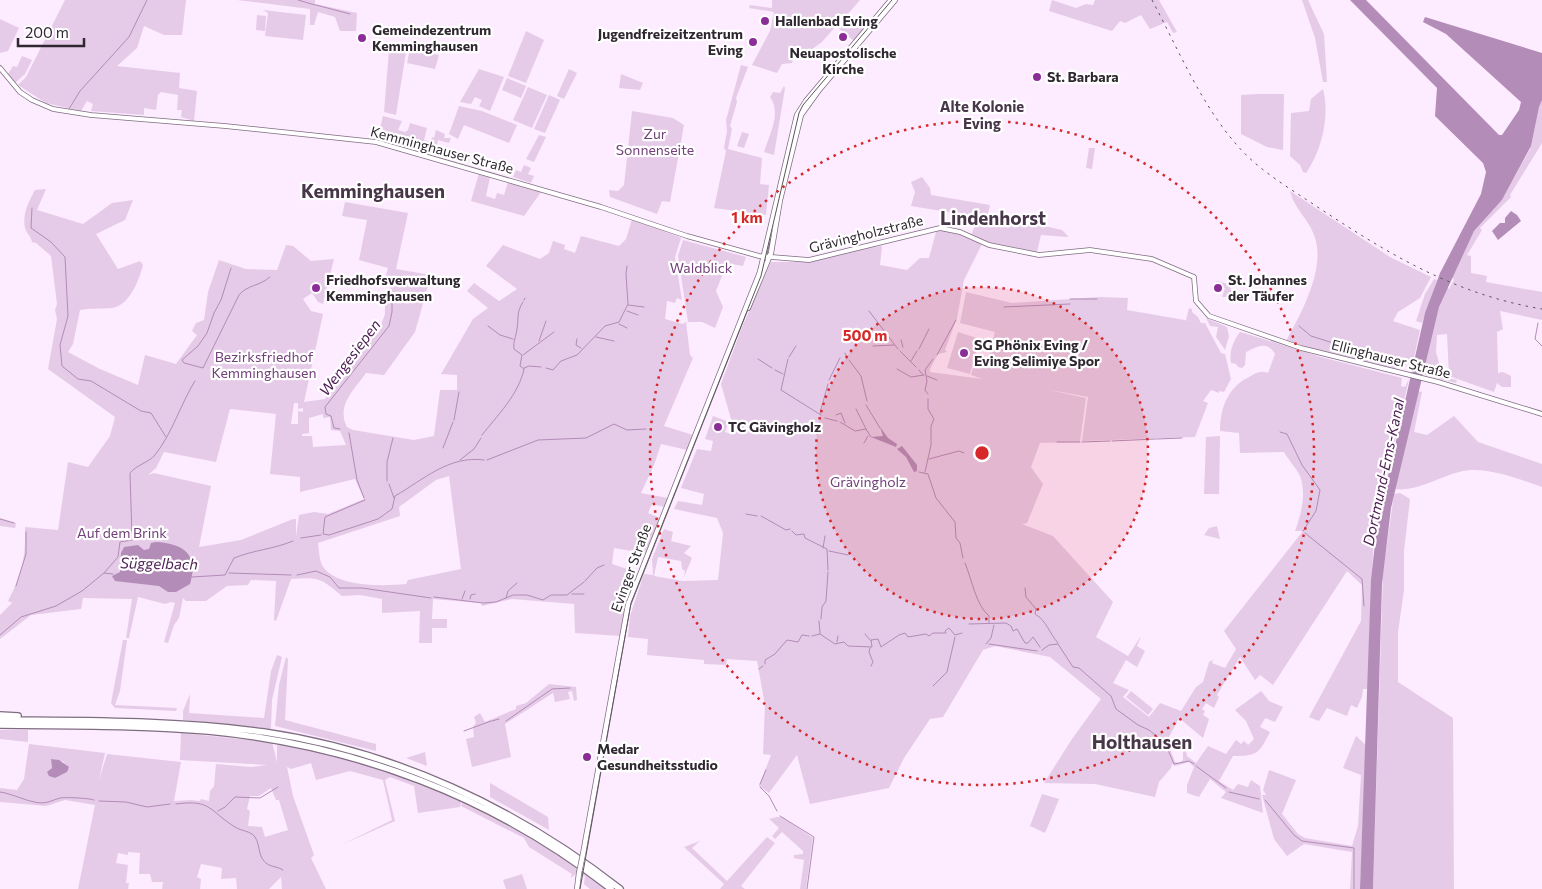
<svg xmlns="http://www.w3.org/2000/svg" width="1542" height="889" font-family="Commissioner,sans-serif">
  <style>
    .green { fill: #e5cbe8; fill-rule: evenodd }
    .water { fill: #b38cb7 }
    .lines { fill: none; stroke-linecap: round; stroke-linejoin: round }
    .stream { stroke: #b38cb7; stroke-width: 1 }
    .secondary-casing { stroke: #7f6c81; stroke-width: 5.5 }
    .primary-casing { stroke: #7f6c81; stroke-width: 6 }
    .highway-casing { stroke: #7f6c81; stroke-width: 8 }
    .secondary { stroke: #fff; stroke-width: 4 }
    .primary { stroke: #fff; stroke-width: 4.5 }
    .highway { stroke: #fff; stroke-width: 5.5 }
    .tram { stroke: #5d535e; stroke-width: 1 }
    .rail { stroke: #5d535e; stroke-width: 1; stroke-dasharray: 2.5 5; stroke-linecap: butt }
    .primary-bridge-casing { stroke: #7f6c81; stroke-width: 6; stroke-linecap: butt }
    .primary-bridge { stroke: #fff; stroke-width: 4.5 }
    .ring { fill: none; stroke: #d62828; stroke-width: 2.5; stroke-dasharray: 2.5 5 }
    .poi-dot { fill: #8b2d97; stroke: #fff; stroke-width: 2 }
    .labels { text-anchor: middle; stroke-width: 4.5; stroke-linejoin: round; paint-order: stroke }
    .poi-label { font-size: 14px; font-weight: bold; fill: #302831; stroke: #fff; text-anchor: start }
    .park-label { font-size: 14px; fill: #724179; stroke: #fff }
    .street-label { font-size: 14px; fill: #302831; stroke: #fff }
    .neighbourhood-label { font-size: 15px; font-weight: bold; fill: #483649; stroke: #fff }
    .water-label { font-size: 15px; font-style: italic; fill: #4c1c52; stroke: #fff }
    .district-label { font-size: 19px; font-weight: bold; fill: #483649; stroke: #fff }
    .centre { fill: #d62828; stroke: #fff; stroke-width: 2.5 }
    .ring-label { font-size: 15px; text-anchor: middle; font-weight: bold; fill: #d62828; stroke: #fff; stroke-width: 4.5; stroke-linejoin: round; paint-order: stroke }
  </style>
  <rect width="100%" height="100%" fill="#fdebff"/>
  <path class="green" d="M65 0H186L182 35H164L144 26 137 48 117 66 180 73 179 88 197 91 194 121 181 117 182 110H177L178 95 161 92 158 95 156 110 144 108V115L91 111 93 104 87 101 81 111 46 103 18 85 26 77Z
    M237 0H315V4L357 13 356 31H340L335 17 318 12 314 25H310V9Z
    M772 0H860L847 15 864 29 854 41 836 26 822 42 808 52 797 48 792 63 782 64 777 73 752 65 770 31 774 12 749 8 750 5 772 8Z
    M1052 0 1076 8 1086 4 1093 5 1095 0H1159L1177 32 1173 33 1167 22 1150 29 1141 15 1125 23 1120 21 1112 31 1049 11Z
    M1302 0H1308L1324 34 1327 82H1323L1315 38Z
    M263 10 306 15 303 40 265 36 268 13Z
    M257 15 266 16 265 31 256 30Z
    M0 19 19 28 8 51 0 53Z
    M526 31 544 40 526 83 508 76Z
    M410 48 439 55 435 69 407 63Z
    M389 50 406 52 396 115 384 112Z
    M22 56 32 60 25 74 15 83 8 74 13 66 17 67Z
    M741 65 748 67 736 98 737 102 730 126 732 129 728 149 762 158 760 184 769 185 766 215 714 208 726 151 724 148 727 131 726 120Z
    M479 69 504 77 490 111 479 106 482 100 475 97 471 104 460 102Z
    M569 69 577 73 564 99 557 96Z
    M621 74 643 83 640 90 619 88Z
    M507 78 526 86 521 98 502 90Z
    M784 86 785 88 774 155 764 152C769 135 782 113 770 97L773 92 780 93Z
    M528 87 547 95 532 128 513 120Z
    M1323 89C1330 116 1322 150 1306 173L1303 172 1300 165 1290 156 1291 113 1309 111 1311 99Z
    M1258 94H1284L1283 150 1267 147 1241 134V95Z
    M549 95 560 100 545 133 534 129Z
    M1542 100V143L1510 195 1511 197 1480 228 1482 230 1467 255 1471 256V273L1487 276 1486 282 1542 292V320L1500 311 1503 329 1497 332 1498 373 1503 372 1511 376V387H1502L1497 383 1494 392 1449 376 1447 334 1437 335 1436 352 1443 377 1457 380 1456 383 1421 374 1432 327 1446 287 1449 289 1454 280 1451 276 1474 231 1502 200 1530 149 1539 106Z
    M459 106 482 111 517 125 509 143 464 125 458 139 449 134Z
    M632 111 673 118 684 125 670 202 662 201 657 214 610 197 609 190 618 191 624 185Z
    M383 116 402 121 398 130 405 132 408 130 410 123 427 128 424 140 431 142 432 137 434 138 436 130 445 134 444 138H451L449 143 438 140 437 145 469 156 468 160 436 150 435 153 381 137 380 128Z
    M742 132 749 134 744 148 737 146Z
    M539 135 546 137 534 162 526 159Z
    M1089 148H1095L1092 169 1086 168Z
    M524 165 531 168 528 174 534 176 531 183 513 177 516 170 521 172Z
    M479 173 490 177 486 196 495 199 497 193 504 195 508 182 541 192 524 216 471 201Z
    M922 177 930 188 931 195 990 205 988 213 1062 230 1069 237 1041 235 1037 252 992 243 982 244 964 280 957 318 945 350 947 352 938 354 930 369V372L982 379 971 375 975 361 987 364 995 332 960 323 966 292 1012 303 1100 297 1128 298 1127 310 1196 322 1186 320 1189 308 1192 309V312L1198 317 1201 323H1205L1221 353 1225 354 1231 379 1224 392 1219 391V393L1211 390 1203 401 1208 403 1195 437 1082 441 1088 397 1045 389 1086 398 1080 442 1040 443 1031 467 1043 484 1027 523 1022 524 1053 536 1113 602 1096 637 1128 656 1141 636 1137 646 1145 651 1137 667 1126 660 1113 683 1129 690 1123 697 1149 717 1160 703 1181 711 1196 687 1203 682 1209 662 1213 660 1212 663 1225 668 1236 649 1224 631 1303 531H1295C1301 515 1306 496 1301 479 1300 472 1288 460 1284 452L1240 453 1239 433 1220 431C1220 408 1228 387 1249 377 1256 373 1260 370 1268 373L1275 354C1267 340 1257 347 1246 352L1245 365 1242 368 1238 367 1236 364 1231 363C1229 352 1233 341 1240 332L1244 333 1321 357 1402 378 1401 386 1405 387 1409 379 1385 486 1378 487 1384 488 1373 552 1368 689H1363L1362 697 1357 708 1351 705 1347 716 1327 708 1319 721 1309 717 1361 621 1362 585 1347 571 1273 685 1260 675 1255 680 1240 657 1217 695 1219 697 1214 708 1206 703 1202 709 1205 711 1203 715 1209 719 1203 738 1179 718 1167 741 1175 762 1179 763 1183 760V752L1186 751 1187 756 1196 763 1208 746 1226 754 1236 740 1241 744 1244 741 1248 745 1254 739 1246 721 1235 710 1261 691 1269 701 1283 707 1275 722 1265 718 1260 727 1270 732C1259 754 1257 756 1233 756L1219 781 1233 790 1238 784 1248 787 1251 780 1260 786 1263 813 1221 798 1226 792 1210 779 1199 797 1187 793V785L1194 767 1189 762 1175 766 1172 764 1171 768 1159 782 1155 797 1095 784 1044 783 1072 739 1101 699 1050 657 995 646 983 650 943 717 930 719 904 758 889 788 810 804 797 755 769 793 759 786 771 755 763 754 765 705 757 661 727 659 726 665 704 664V660L647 655 648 639 628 637 630 616 644 574 653 575 652 559 664 529 673 532 671 541 691 546 684 553 692 558 684 577 685 571 682 569 681 561 658 557 654 576 683 581 718 580 723 533 717 518 674 509 678 501 702 505 704 494 681 488 697 449 711 451 713 441 705 439 713 416 729 422 725 432 731 434 733 426 721 384 742 327 771 262H808L843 251 882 246 880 265 907 270 920 258H929L936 232 940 228 970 238 976 223 972 216 911 206 915 192 911 182Z
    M46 189 37 210 83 224 112 203 133 200 125 220 96 234 118 269 140 261 143 265C139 280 130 305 112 308 101 309 90 308 80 310L73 344 68 352 100 369 138 385 145 355 176 364 197 335 192 331 196 323 204 320 208 292 219 260 246 269 277 270 286 245 293 246 311 261 334 259 323 304 318 302 312 293 303 299 311 311 323 314 304 402 325 399 339 373 354 361 381 325 385 314V299L391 285 384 283 388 268 359 260 367 220 342 216 345 202 408 213 396 269 431 275 415 332 384 375 366 373C354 390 336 406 347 427L353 430 414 440 434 436 440 390H457V375L441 374 473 319 488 308 467 291 474 283 499 301 517 289 486 266 503 245 540 259 549 253 553 241 565 245 564 249 575 253 581 236 619 246 626 239 632 219 679 237 681 238 675 257 682 300 677 298 675 303 667 301 665 319 683 324 686 322 690 355 693 358 664 426 693 435 687 450 661 444 654 465 641 493 668 498 664 507 652 504 648 513 660 518 648 554 614 548 612 564 639 573 621 636 575 633 574 604 512 599 482 606 481 603 433 599 432 619H447V628H432V643H419L420 611 382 613V599L360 595 342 596C321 578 319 577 291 579L276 621 274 620 276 581 251 580 248 585 227 586 206 601H186L183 598 179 618 174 625 168 643 164 642 175 603 171 602 165 604 138 597 129 638H126L132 599 83 598 81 609 31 615 0 639V615L12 603 8 601C22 574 26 557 25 527L58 530 68 462 88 467 110 436 115 417 48 369 57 319 55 310 57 304 51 256 36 243 32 242C31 236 27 234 25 228 22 214 29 201 35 190ZM294 403H298V409L303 408V412L298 411V424H291ZM230 409 276 414 270 474 300 477V492L355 479 364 499 328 514 314 512 299 515 296 537V519H293L241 540 199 547 211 486 154 473 148 475 156 468 164 452 216 462ZM323 414V418L330 417 331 430 340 431 346 445 313 447 312 436H302V434L309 433V418ZM449 476 461 569 408 580 406 584C384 586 335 588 322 565 319 558 319 550 318 543L400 516 399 507 436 480Z
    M1290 191 1390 257 1431 277 1420 298 1398 312 1393 321 1420 330 1412 367 1408 364 1392 370 1286 341C1301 314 1327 267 1314 235 1308 218 1294 209 1290 191Z
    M683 240 746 257 743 266 727 263 716 291 723 307 715 328 702 322H688L678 256Z
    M1434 279 1437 280 1422 323 1416 321 1425 294Z
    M1217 281 1228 284 1235 297H1222L1225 288 1215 284Z
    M1206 318 1227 327 1229 336 1225 350 1216 337 1218 327 1210 326Z
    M958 332 980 339 970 374 947 368Z
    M1417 391 1422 392 1414 432 1427 435 1454 416 1478 442 1542 464V487C1518 479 1484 465 1459 472 1438 477 1417 492 1395 489Z
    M1220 436 1219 494H1204L1206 437Z
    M1400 493 1410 499 1404 551V590L1398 632V682L1453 718 1454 889H1373L1383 573 1394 494Z
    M0 518 16 523 15 528 0 526Z
    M1217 526 1220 539 1204 535 1209 528Z
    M123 640H127L120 691 115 705 177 708 176 711 115 708 111 703Z
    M277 655 282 657 272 700 271 729 183 720V711L190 694 189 713 264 718 271 671Z
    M286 657 288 659 285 720 376 744V751L275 726 279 685Z
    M549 684 576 687 577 700 574 701 572 691 568 692 570 699 555 702 553 693 505 724 511 757 472 767 466 739 474 737 473 727 476 723 474 717 480 713 485 722 516 709V706L526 703Z
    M1131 691 1153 709 1148 715 1126 697Z
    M0 730H28V742L0 739Z
    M181 733 272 742 277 762V743C344 757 399 774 462 800L460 807 418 813 414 786 390 777 385 780 395 821 341 845 392 820 383 780 350 771 316 780 311 763 291 769 287 767 293 796 314 855 311 858 326 889H282L281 877 269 889H237L236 878 221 879 222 868 201 864 197 877 201 879 200 889H162L163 882H152L150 874H139L140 853 128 852V855L118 853 116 863 128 865 126 883H129L128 889H78L95 805 65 800 46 806 0 802V788L17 790 24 779 29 744 105 753 99 780 107 754 181 762 174 801 191 800 200 801 201 799 209 801 210 791 214 786 216 764 251 767 267 765 180 760ZM51 759 64 762 67 772 54 778 50 770 52 768ZM271 788 276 800H279L288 830 265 837 262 827 248 826 250 811 247 809 250 796H259Z
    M1356 736 1366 745 1360 889H1350L1352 852 1304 844 1287 856 1274 839 1262 795H1266L1263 790 1269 770 1296 780 1282 814 1298 834 1305 838 1352 846 1358 826 1361 775 1343 768Z
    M425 752 427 766 406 758Z
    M490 783 548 817 549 830 490 797Z
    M1042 794 1059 799 1045 833 1030 826Z
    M463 801C514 826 561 856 607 889H590L584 884 585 876 577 873 571 878 572 874 529 847 524 838 461 806Z
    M777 817H782L813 838 806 889H800L804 860 794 858V855L803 854V851L782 832 775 839 772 836 779 828 769 819Z
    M767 837 775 843 741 886 745 889H720L724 884 684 847 700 841 692 848 727 881Z
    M522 874 527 889H506L503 880Z"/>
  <path class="water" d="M1350 0H1366L1499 135H1502L1519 110 1521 102 1446 34 1423 22 1425 17 1542 53V100L1539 107 1531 146 1502 200 1474 231 1439 307 1391 508 1382 584 1373 889H1360L1371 580 1377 525 1425 313 1440 273 1481 194 1486 172 1483 163 1435 116 1437 88Z
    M1511 211 1517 215 1521 221 1498 240 1492 231 1500 223H1505V218Z
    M880 427 888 438 897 444 896 447 871 437 883 436Z
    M902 446 917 465V471L914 472 906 457 897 449Z
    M156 542C184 544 199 554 190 584L176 592H168L159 586 115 581 112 576 120 572 121 553 124 547 138 545 144 550 149 549 151 543Z
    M51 759 59 760 69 767 67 772 55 778 49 776 47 772 52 768Z"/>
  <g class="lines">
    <path class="stream" d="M298 0 315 5
      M316 5 350 14
      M69 109 80 91 129 37 147 0
      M32 208 31 228 51 242 65 257 68 316 60 345 62 366 78 379 91 381 141 411 151 413 166 437
      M231 268 221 300 214 313 207 333 198 346 182 360 184 363 203 368 239 295C247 285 260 286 270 277
      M1070 299H1097
      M524 300 525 298
      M523 302C516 313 519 317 517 329 516 337 513 341 514 349L522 355 520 366 524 369
      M628 305 644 307
      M1004 307 1070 304
      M627 311 638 315
      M869 311 898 349
      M1538 323 1535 339 1542 346
      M619 324 627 328
      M488 326 500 335 513 339
      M1299 326 1311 336 1333 343
      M596 337 614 341
      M577 339 576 345 581 348
      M901 340 903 347
      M539 341 546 321
      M1338 345 1377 359
      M873 346 894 345
      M919 349 929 329
      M900 351 916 367
      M845 353 847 358
      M523 355 554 332
      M937 355 956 320
      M789 357 796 346
      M758 359 772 368
      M788 359 781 390 821 415
      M849 360 861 376 867 401
      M911 361 917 351
      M524 368 529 366 541 367
      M546 368 553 370 561 361 577 355 605 326 619 322 628 304 626 274 627 266
      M897 369 911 377 924 375
      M775 370 783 374
      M919 370 923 375
      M927 376 937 380
      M829 380 840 358
      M928 394 925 390 927 381 925 370 933 359
      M823 402 828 384
      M866 405 880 428
      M856 409 866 429
      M820 414 822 405
      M836 415 841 413 845 423
      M825 418 837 421
      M454 420 459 392
      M840 422 855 431 866 429 871 437
      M340 429 334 428 331 416 326 414 325 407 389 326 392 312V293
      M1280 432 1287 434 1302 465 1320 490 1316 511 1303 531
      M349 433 357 480 364 498
      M482 435C497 416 519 394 524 369
      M1157 439 1182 438
      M1112 441 1156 439
      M1057 442H1080
      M1082 442 1110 441
      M864 443 868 436
      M443 448 453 422
      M929 459 959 451 964 453
      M460 460 474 449 481 438
      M487 460 538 440 586 438 614 424 627 430 646 429
      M919 472 928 474 936 498 955 522 956 538 960 543 963 558
      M925 472 931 445V426L934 419 928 409V399
      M130 473C136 465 148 463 155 455 173 432 180 405 195 381
      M130 474 132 536
      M387 481V462L393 438
      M389 484 394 498
      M365 500 325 517 323 534 329 535 378 519 392 509 395 496C423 480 449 455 484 460
      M746 514 757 516
      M761 516 786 530 790 529
      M0 519 14 523
      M792 531 796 535 804 534 805 538 827 549 828 570
      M1305 533 1362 579 1364 606
      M301 538 321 535
      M823 548 825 536
      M829 551 848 555
      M965 563C972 580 976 605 989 616V623
      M104 573 118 557 120 542 132 540
      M229 573 291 575
      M297 575 316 571 330 577 339 588H362L431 598
      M192 577 225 575 234 558C254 550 274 549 293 541
      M585 581 597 568 604 565
      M16 586 26 554V532
      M1025 588 1026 597 1036 609 1035 614C1047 621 1049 633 1058 643
      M572 594H584
      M434 597 483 603 496 602 513 595H527L543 600 551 595H567L584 582
      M506 598 508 591 517 583
      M462 599 465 591
      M470 599 471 595 475 594
      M821 619 822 607 826 601 828 572
      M819 621 820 633
      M969 624 1006 623 1011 626 1013 631 1017 629 1025 643H1028L1033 637 1040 647
      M820 634 835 644 844 642 848 646 872 647 871 640 878 639 881 647 899 635 905 633 908 637 926 634 929 636 933 633H946L945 631 949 628 955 635 962 633
      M865 634 871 641
      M0 635 21 617 56 606 82 591 104 573 113 574
      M812 636 820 634
      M837 642 838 636
      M986 644 991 638 994 625
      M989 644 1037 651
      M870 648 869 652 873 662 871 666
      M1042 650 1049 645 1058 644 1073 667 1079 668 1111 696 1116 709 1138 725 1149 730 1165 743 1174 764 1189 761 1194 764
      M765 664V660L775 654 787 640 798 642 802 635 809 636
      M759 669 763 666
      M933 686 947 672 955 637
      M492 721 499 719
      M506 721 552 689 570 688
      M464 731 491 721
      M1196 766 1226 788
      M760 784 766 770
      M760 787 769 796 777 811
      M0 792C14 794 27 802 41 803 48 803 53 800 60 798 64 797 90 798 94 800
      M1229 792 1259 799
      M1265 800 1294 835 1302 841 1354 848V889
      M99 801 126 802 147 807 170 804
      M176 804C212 799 209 811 235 827 241 831 251 831 255 837 261 846 257 859 269 865 273 867 279 867 283 870
      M218 811 225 807 235 797 260 798 278 787
      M780 816 814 837 807 889"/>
    <defs>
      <path id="secondary" d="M0 68 20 92 32 100 53 109 91 115 225 126 376 142 601 207 687 236 759 256 809 260 940 228 960 232 989 245 1039 255 1090 250 1152 259 1194 277 1196 301 1209 316 1301 348 1438 382 1542 414"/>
      <path id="primary" d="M748 308 771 253 780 200 801 115 819 90 895 0
        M583 854 628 605 760 272 797 115 806 101 891 0
        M577 889 579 873"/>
      <path id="highway" d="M0 715 18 716
        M0 720C88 721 177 720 264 732 394 751 517 808 620 889
        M0 725C69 726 139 725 208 731 356 745 494 797 611 889"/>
    </defs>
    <use href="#secondary" class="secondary-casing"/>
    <use href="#primary" class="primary-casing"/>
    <use href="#highway" class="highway-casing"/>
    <use href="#secondary" class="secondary"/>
    <use href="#primary" class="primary"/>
    <use href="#highway" class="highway"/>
    <path class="tram" d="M580 889 631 603 761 276 799 113 803 105 892 0"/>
    <path class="rail" d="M1152 0C1177 47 1201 104 1236 144 1257 169 1286 186 1313 204 1387 253 1453 294 1542 309"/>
    <defs>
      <path id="primary-bridge" d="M579 873 583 854"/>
    </defs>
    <use href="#primary-bridge" class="primary-bridge-casing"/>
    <use href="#primary-bridge" class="primary-bridge"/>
  </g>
  <circle cx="982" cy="453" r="166" fill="#d62828" fill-opacity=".12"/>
  <g class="ring">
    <circle cx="982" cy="453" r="166"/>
    <circle cx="982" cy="453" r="332"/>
  </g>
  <g class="poi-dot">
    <circle cx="765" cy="21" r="5"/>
    <circle cx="843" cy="37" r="5"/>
    <circle cx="362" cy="38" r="5"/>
    <circle cx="753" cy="42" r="5"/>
    <circle cx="1037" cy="77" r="5"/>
    <circle cx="316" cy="288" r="5"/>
    <circle cx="1218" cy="288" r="5"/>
    <circle cx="964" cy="353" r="5"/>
    <circle cx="718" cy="427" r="5"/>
    <circle cx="587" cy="757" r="5"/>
  </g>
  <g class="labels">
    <g class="poi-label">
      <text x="775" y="26">Hallenbad Eving</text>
      <text x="372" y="35">Gemeindezentrum<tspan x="372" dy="16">Kemminghausen</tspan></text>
      <text x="743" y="39" text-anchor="end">Jugendfreizeitzentrum<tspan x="743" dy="16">Eving</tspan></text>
      <text x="843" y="58" text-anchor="middle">Neuapostolische<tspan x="843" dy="16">Kirche</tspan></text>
      <text x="1047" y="82">St. Barbara</text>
      <text x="326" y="285">Friedhofsverwaltung<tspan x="326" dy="16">Kemminghausen</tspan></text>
      <text x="1228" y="285">St. Johannes<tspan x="1228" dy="16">der Täufer</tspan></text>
      <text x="974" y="350">SG Phönix Eving /<tspan x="974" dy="16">Eving Selimiye Spor</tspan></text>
      <text x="728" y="432">TC Gävingholz</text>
      <text x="597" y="754">Medar<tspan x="597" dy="16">Gesundheitsstudio</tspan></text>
    </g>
    <g class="park-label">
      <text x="655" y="139">Zur<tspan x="655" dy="16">Sonnenseite</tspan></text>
      <text x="701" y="273">Waldblick</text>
      <text x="264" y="362">Bezirksfriedhof<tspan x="264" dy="16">Kemminghausen</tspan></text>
      <text x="868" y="487">Grävingholz</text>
      <text x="122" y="538">Auf dem Brink</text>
    </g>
    <g class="street-label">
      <text transform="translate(442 150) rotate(15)" y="5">Kemminghauser Straße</text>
      <text transform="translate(866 234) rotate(-14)" y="5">Grävingholzstraße</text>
      <text transform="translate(1391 359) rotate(14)" y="5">Ellinghauser Straße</text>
      <text transform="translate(631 568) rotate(-70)" y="5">Evinger Straße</text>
    </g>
    <g class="neighbourhood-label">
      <text x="982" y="112">Alte Kolonie<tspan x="982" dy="17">Eving</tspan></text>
    </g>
    <g class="water-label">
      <text transform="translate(350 358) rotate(-53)" y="5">Wengesiepen</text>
      <text transform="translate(1384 472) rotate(-78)" y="5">Dortmund-Ems-Kanal</text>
      <text transform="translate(159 564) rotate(1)" y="5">Süggelbach</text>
    </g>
    <g class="district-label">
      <text x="373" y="198">Kemminghausen</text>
      <text x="993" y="225">Lindenhorst</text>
      <text x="1142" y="749">Holthausen</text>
    </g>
  </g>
  <circle cx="982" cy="453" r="8" class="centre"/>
  <g class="ring-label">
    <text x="747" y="223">1 km</text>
    <text x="865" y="341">500 m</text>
  </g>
  <path d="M18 38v8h66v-8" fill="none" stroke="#302831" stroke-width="2.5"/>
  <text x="25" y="38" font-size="15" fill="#302831" stroke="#ffffff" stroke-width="4" paint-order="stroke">200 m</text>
</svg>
